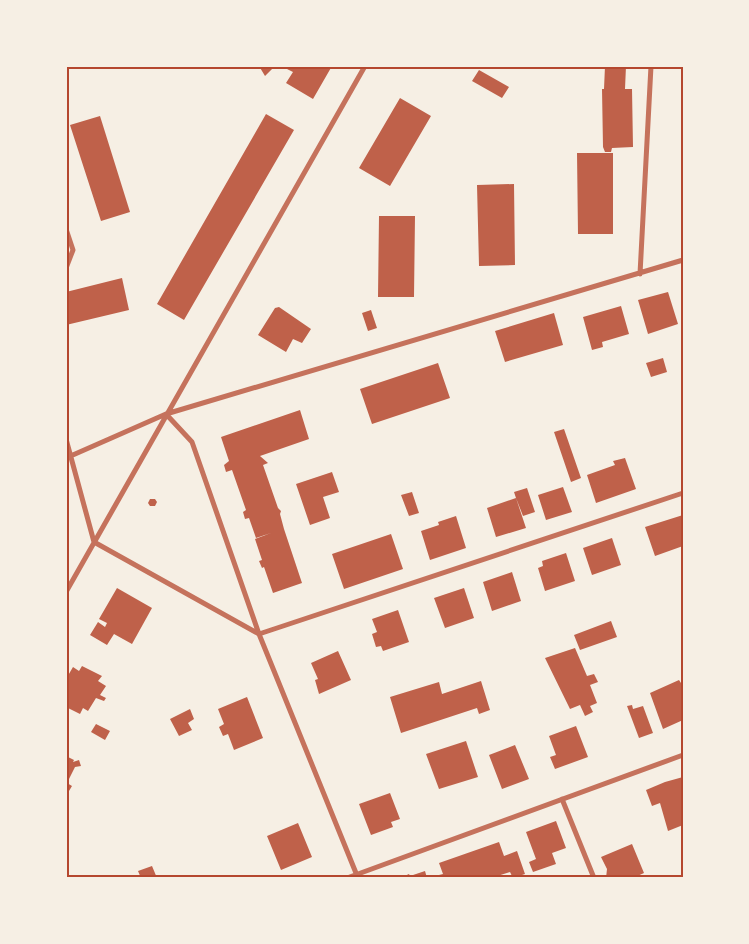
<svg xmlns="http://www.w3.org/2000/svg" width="749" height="944" font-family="'Exo 2',sans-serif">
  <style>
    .building { fill: #bf614a }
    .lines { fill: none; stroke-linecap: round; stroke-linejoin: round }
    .minor { stroke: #c5725c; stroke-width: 5 }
    .neatline { fill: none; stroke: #b5482f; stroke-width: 2 }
  </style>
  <rect width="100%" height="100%" fill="#f6efe4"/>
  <path class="building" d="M259 66H275L265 76Z
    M289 66H332L313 99 286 83 293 72 287 69Z
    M605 66H626L625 89H632L633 147 612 148 611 152H605L603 147 602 89H604Z
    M479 70 509 87 502 98 472 81Z
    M400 98 431 116 390 186 359 168Z
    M266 114 294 130 184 320 157 304Z
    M100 116 130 212 101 221 70 125Z
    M577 153H613V234H578Z
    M514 184 515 265 479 266 477 185Z
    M379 216H415L414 297H378Z
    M122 278 129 310 66 325V292Z
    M668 292 678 324 648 334 638 300Z
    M621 306 629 334 602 342 603 347 592 350 583 317Z
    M279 307 311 329 302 343 293 339 286 352 258 335 275 308Z
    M371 310 377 328 368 331 362 313Z
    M554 313 563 345 505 362 495 331Z
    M663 358 667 372 651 377 646 363Z
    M438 363 450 398 372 424 360 389Z
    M300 410 309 439 260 456 268 463 263 465 278 508 281 511 280 514 284 529 302 583 273 593 264 567 262 568 259 561 262 560 255 539 271 533 256 538 249 518 245 519 243 512 246 510 232 470 226 472 224 465 229 461 221 437Z
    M564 429 581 478 571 482 554 432Z
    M625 458 636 489 596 503 587 475 615 465 613 461Z
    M332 472 339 492 323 497 330 518 310 525 296 484Z
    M563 487 572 512 546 520 538 495Z
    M527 488 535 512 523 516 516 498 526 528 496 537 487 508 516 498 514 492Z
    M412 492 419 513 409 516 401 495Z
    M150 499H155L157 502 155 506H150L148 503Z
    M683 515V546L655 556 645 527Z
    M456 516 466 548 430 560 421 531 439 525 438 522Z
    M391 534 403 569 344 589 332 554Z
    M612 538 621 565 592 575 583 548Z
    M566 553 575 581 545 591 538 568 543 566 542 561Z
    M512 572 521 601 492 611 483 582Z
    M117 588 152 608 132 644 114 634 107 645 90 635 98 622 105 627 107 623 99 619Z
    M464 588 474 618 445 628 434 598Z
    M398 610 409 642 383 651 381 646 376 647 372 634 377 632 372 619Z
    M611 621 617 637 580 650 574 635Z
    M575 648 587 676 594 674 598 682 590 685 597 703 590 706 593 712 585 716 580 705 570 709 545 658Z
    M338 651 351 680 319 694 315 680 318 679 311 663Z
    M82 666 102 676 98 681 106 686 100 695 106 698 104 701 96 698 88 711 83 708 80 714 66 707V679L73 667 79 671Z
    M679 680 683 686V720L663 729 650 693Z
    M481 681 490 710 479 714 477 708 401 733 390 697 439 682 442 694Z
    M247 697 263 738 234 750 228 734 223 736 219 727 224 724 218 709Z
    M632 705 633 709 643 706 653 733 639 738 627 706Z
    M190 709 194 719 188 723 192 730 179 736 170 719Z
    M96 724 110 731 105 740 91 732Z
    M576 726 588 757 555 769 550 757 556 755 549 736Z
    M466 741 478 777 439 789 426 754Z
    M515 745 529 779 502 789 489 755Z
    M66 756 74 760 73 762 79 760 81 766 75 767 67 783 72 786 66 796Z
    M683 777V825L668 831 660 803 652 806 646 790 665 782Z
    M390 793 400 819 391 822 393 827 371 835 359 804Z
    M556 821 566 848 552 853 556 864 533 872 529 862 536 859 526 832Z
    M298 823 312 857 281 870 267 836Z
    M499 842 504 856 517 851 525 874 513 878 510 872 491 878H439V875L443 874 439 863Z
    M632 844 644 873 633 878H606L607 869 601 857Z
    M152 866 157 878H141L138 871Z
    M425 871 427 878H400L409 874 410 876Z"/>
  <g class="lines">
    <path class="minor" d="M66 229 73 250 66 268
      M640 274 651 66
      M166 414 192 442 259 634 683 493
      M66 439 94 542 259 634 358 878
      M66 458 166 414 683 260
      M66 592 365 66
      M562 799 594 878
      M347 878 683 755"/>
  </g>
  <rect width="749" height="944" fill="none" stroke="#f6efe4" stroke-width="135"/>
  <rect x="68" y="68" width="614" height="808" class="neatline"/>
</svg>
